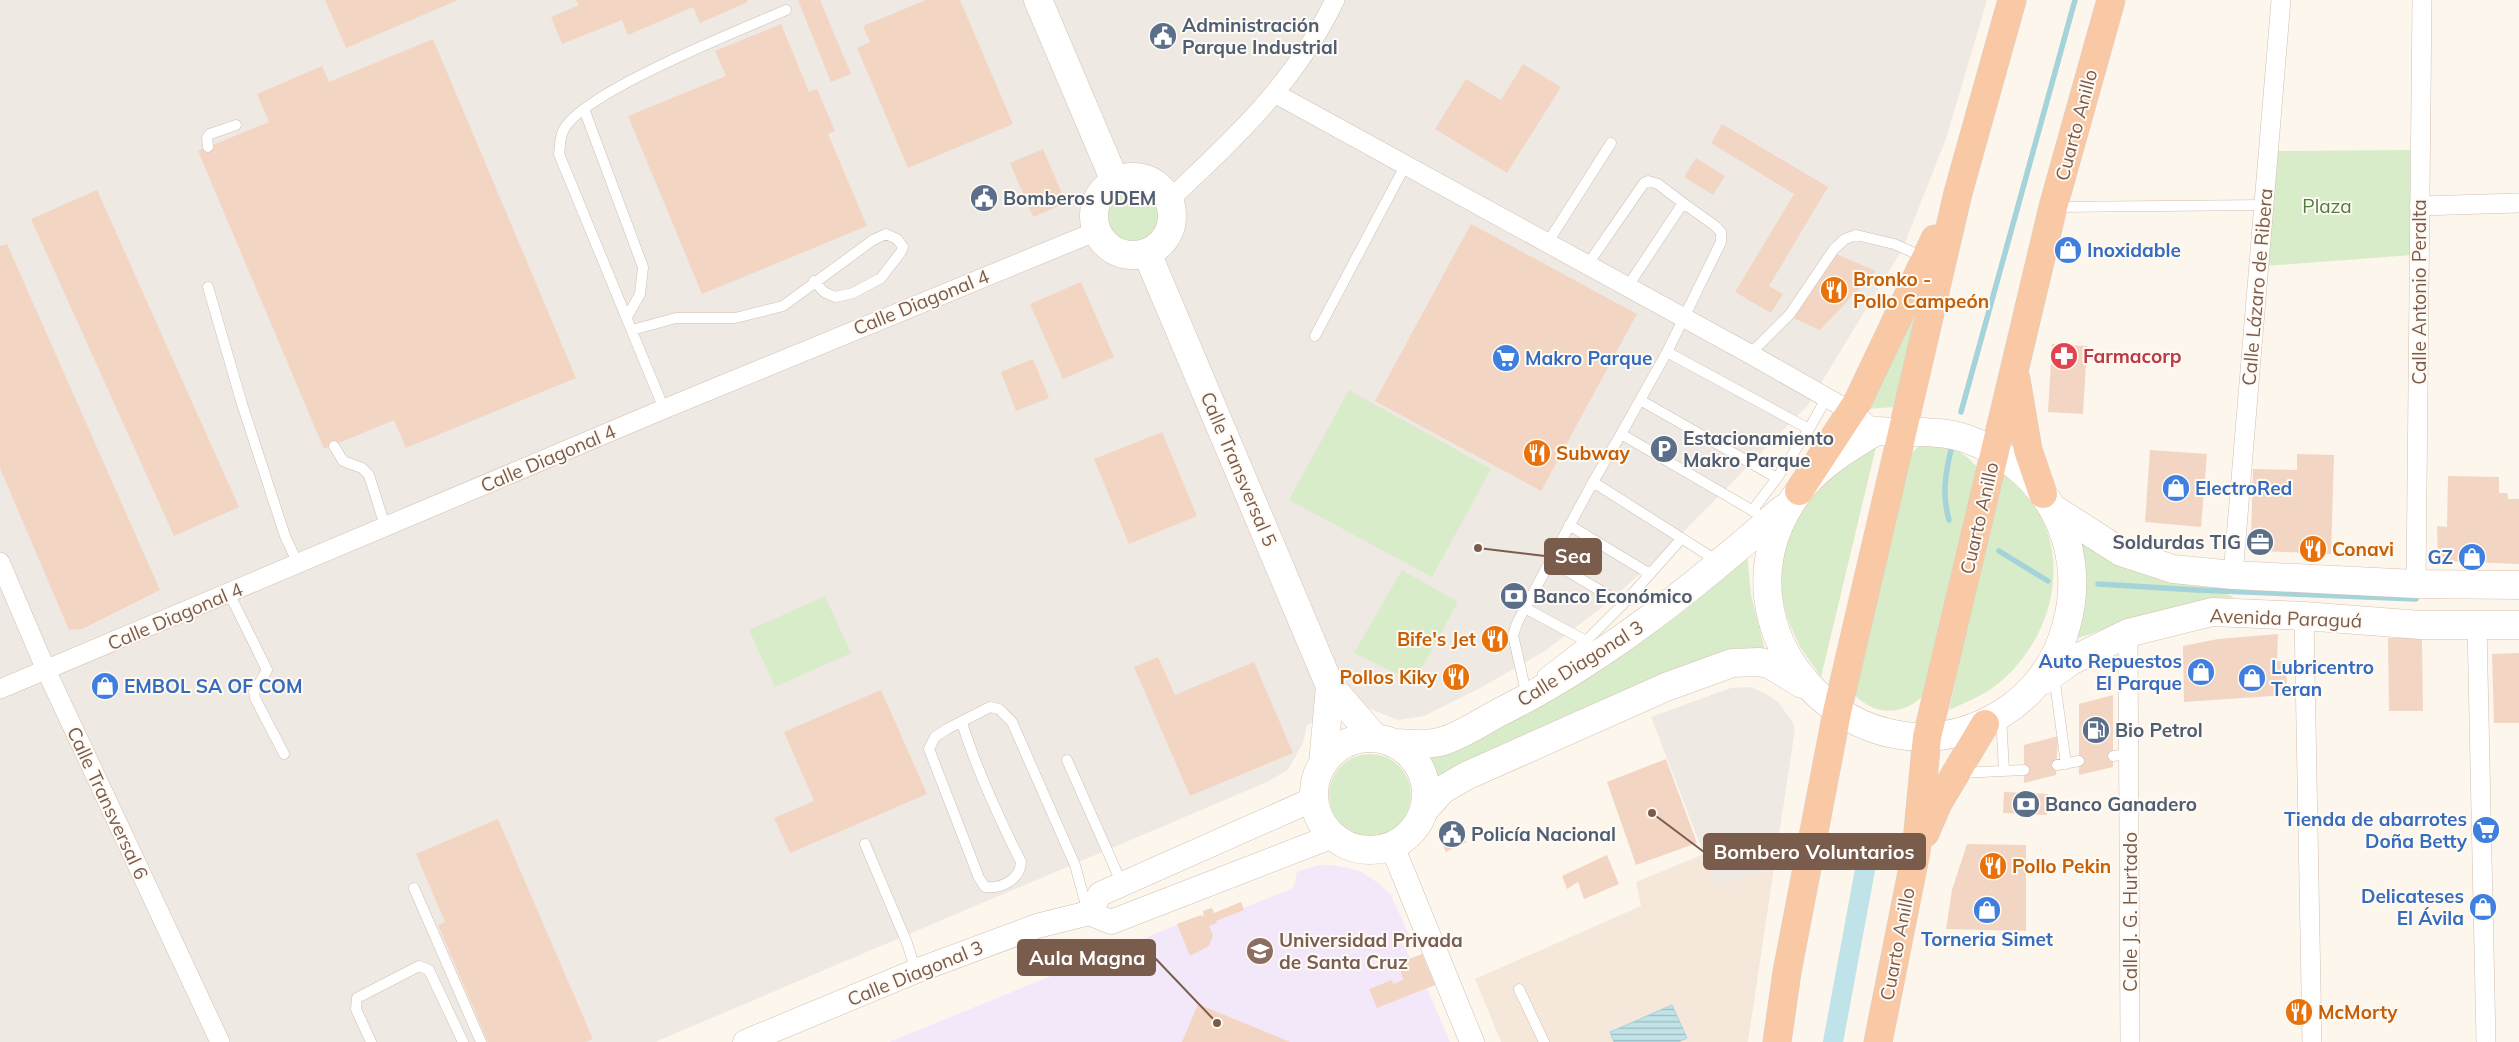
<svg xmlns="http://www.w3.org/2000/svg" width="2519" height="1042" font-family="Mulish,sans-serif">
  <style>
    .residential { fill: #f5e8da }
    .industrial { fill: #efe9e4 }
    .education { fill: #f3e8fa }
    .green { fill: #d8ecc9 }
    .water { fill: url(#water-rules); stroke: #a5d3da }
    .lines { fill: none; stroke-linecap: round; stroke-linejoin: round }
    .stream { stroke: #a5d3da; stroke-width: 5.5 }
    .canal { stroke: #bfe3e8; stroke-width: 20 }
    .building { fill: #f3d5c3 }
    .service-casing { stroke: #d1beb0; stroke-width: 11 }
    .minor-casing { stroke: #d1beb0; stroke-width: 20 }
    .tertiary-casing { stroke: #d1beb0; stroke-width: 25 }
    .secondary-casing { stroke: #d6c0b0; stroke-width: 29 }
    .trunk-casing { stroke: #dad1cd; stroke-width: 29 }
    .service { stroke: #fff; stroke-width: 10 }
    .minor { stroke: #fff; stroke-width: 19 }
    .tertiary { stroke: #fff; stroke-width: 24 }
    .secondary { stroke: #fff; stroke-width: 28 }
    .trunk { stroke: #f9c8a4; stroke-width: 28 }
    .labels { text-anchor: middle; stroke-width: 4; stroke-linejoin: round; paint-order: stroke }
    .service-label { font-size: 19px; font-weight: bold; fill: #4e5e75; stroke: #fffaf3; text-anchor: start }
    .street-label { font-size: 19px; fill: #7a5c4d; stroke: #fffaf3 }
    .park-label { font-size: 19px; fill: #537a41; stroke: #fffaf3 }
    .shop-label { font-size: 19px; font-weight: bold; fill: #366cbe; stroke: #fffaf3; text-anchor: start }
    .food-label { font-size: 19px; font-weight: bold; fill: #c56008; stroke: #fffaf3; text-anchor: start }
    .health-label { font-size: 19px; font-weight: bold; fill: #be3a42; stroke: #fffaf3; text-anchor: start }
    .education-label { font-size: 19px; font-weight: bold; fill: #785e54; stroke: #fffaf3; text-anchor: start }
    .leader { fill: none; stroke: #7a5c4d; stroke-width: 2 }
    .callout-dot { fill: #7a5c4d; stroke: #fffaf3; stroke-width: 2 }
    .callout { fill: #7a5c4d; stroke: #7a5c4d; stroke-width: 2 }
    .callout-label { font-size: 20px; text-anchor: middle; font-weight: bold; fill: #fff }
  </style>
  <defs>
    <pattern id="water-rules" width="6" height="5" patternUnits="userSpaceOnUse" patternTransform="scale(1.25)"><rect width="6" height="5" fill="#bfe3e8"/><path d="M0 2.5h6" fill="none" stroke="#a0bbbe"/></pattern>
  </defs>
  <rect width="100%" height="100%" fill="#fdf6ec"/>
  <path class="residential" d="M1704 854 1716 886 1774 868 1748 1042H1501L1475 979 1641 906 1636 882Z"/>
  <path class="industrial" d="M0 0H1987L1946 139 1902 250 1807 406 1659 557 1605 605 1545 651 1480 688 1424 716 1398 720 1358 704 1307 725 1303 743 1288 770 1267 782 655 1042H0Z
    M1750 687 1765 693 1778 702 1792 721 1795 729 1774 868 1716 886 1651 717 1731 688Z"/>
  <path class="education" d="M1320 865H1333L1360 871 1381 885 1390 894 1410 936 1402 941 1410 958 1422 954 1435 985 1427 988 1450 1042H889L1201 915 1202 916 1204 915 1203 911 1212 908 1214 913 1241 902 1243 908 1291 889 1295 884 1296 874 1299 871Z"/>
  <path class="green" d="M2410 150 2412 255 2265 266 2275 151Z
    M1106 218a28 28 0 1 1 56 0a28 28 0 1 1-56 0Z
    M1925 288 1895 407 1866 409Z
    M1349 390 1491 469 1432 577 1289 500Z
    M1924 444C1951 447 1959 447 1978 468L1927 692C1903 718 1872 717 1849 689L1904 461 1918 447Z
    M1876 447 1821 677 1800 647 1787 618 1781 591V556L1812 487Z
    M2000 470C2015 485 2032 499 2042 519 2069 576 2046 644 1999 683 1984 695 1967 702 1949 710Z
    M2080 537 2129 569 2186 584 2212 588 2234 597 2128 621 2070 641 2082 592Z
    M1747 552 1751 595 1765 650 1437 779 1431 758C1526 717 1618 666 1698 599 1715 585 1731 568 1747 552Z
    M1402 570 1458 602 1414 682 1354 653Z
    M825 596 851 653 775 687 749 630Z
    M1329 795a41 41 0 1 1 82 0a41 41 0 1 1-82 0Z"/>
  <path class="water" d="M1672 1005 1687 1038 1678 1042H1614L1610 1032Z"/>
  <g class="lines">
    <path class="stream" d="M1961 412 2075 0
      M1949 520C1942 495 1945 475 1951 450
      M1999 551 2048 581
      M2098 584 2197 590 2416 599"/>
    <path class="canal" d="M1833 1042 1870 843"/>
  </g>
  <path class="building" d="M325 0H458L346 48Z
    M576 0H747L748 2 700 23 693 7 628 35 622 20 562 44 551 17 579 5Z
    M798 0H820L851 74 831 82Z
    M926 0H960L1013 124 908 168 857 48 870 42 863 26Z
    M781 24 809 92 817 89 835 131 828 134 867 226 702 294 628 116 726 76 715 51Z
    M433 39 576 378 406 448 394 420 324 449 198 151 269 122 257 94 322 66 329 82Z
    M1523 64 1561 87 1507 173 1435 129 1466 79 1501 100Z
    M1722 124 1828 187 1769 286 1783 294 1771 313 1735 292 1794 194 1711 143Z
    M1043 149 1066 203 1033 217 1010 163Z
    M1696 158 1725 176 1713 195 1684 177Z
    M97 190 239 507 174 536 31 219Z
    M1471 224 1637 314 1541 491 1375 401Z
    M7 244 160 590 82 629 69 630 0 468V246Z
    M1836 254 1876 271 1820 330 1791 317Z
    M1081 282 1114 357 1063 379 1030 304Z
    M2052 344 2087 346 2083 414 2048 412Z
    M1033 359 1049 398 1016 411 1001 372Z
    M1162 432 1197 516 1129 544 1094 459Z
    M2150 450 2207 454 2201 527 2145 522Z
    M2297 454 2334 455 2331 554 2261 551 2251 540 2253 469 2297 470Z
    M2448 476 2499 477V493H2507L2508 499H2519V564L2445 561 2438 555 2437 526 2447 527Z
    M2278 634 2277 661 2286 662 2287 695 2184 702 2183 646 2218 639Z
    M2388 638H2422L2423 711H2389Z
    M2519 653V723H2494L2492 654Z
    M1158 657 1175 695 1254 662 1293 753 1190 796 1134 667Z
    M881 690 927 794 790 853 774 818 814 801 784 732Z
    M2113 695V767L2079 775V704Z
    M2058 736 2056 775 2024 783V745Z
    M1666 759 1697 843 1636 865 1607 782Z
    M2004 792 2048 794 2047 815 2003 813Z
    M498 819 593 1039 585 1042H488L438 925 445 922 416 854Z
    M1457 825 1466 842 1446 852 1438 835Z
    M1967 844 2026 845V931L1946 929 1952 890Z
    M1607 855 1619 884 1584 899 1578 882 1567 889 1562 876Z
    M1241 902 1244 910 1216 921 1217 923 1209 926 1213 935 1209 946 1190 956 1177 924 1201 915 1202 917 1204 915 1203 911 1212 908 1214 913Z
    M1422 954 1435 985 1377 1008 1369 989 1392 980 1393 984 1403 980 1399 963Z
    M1198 1004 1290 1042H1182Z"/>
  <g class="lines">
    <defs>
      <path id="service" d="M584 109 643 267 640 294 627 317
        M208 147 207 138 210 134 236 125
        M1683 203 1714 225 1721 232V242L1667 352 1621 434 1767 519
        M2055 207 2264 205
        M1548 242 1611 143
        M1588 264 1644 183 1648 181 1658 184 1683 203 1628 286
        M208 287 242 404 285 536 298 564
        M632 330 676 318H735L783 306 873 240 886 234 897 239 903 247 901 252 881 278 853 293 835 297 824 292 814 281
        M1315 336 1406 164
        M1750 354 1790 314 1834 249 1845 239 1856 235 1894 244 1926 258
        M1640 400 1777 478 1809 429 1667 352
        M664 409 559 154C560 147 560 137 563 131 580 93 743 29 786 10
        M1809 429 1827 397
        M1621 434 1593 482 1719 562
        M334 446 343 461 362 468 369 475 385 526
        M1752 511 1777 478
        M1569 525 1650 574 1682 538
        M1550 561 1623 604 1650 574
        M229 593 267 670 254 692 255 698 284 754
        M1525 608 1586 641 1623 604
        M1543 674 1586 641
        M2054 675 2066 764
        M1527 697 1513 635 1518 621 1593 482
        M2001 715 2004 771
        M962 723C977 771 998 816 1021 862 1020 880 1001 889 985 887L979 878 929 749 935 737 947 729 990 707 999 709 1012 722 1075 865 1087 909
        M2113 756 2129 754
        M1067 760 1122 884
        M2057 765 2079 761
        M1959 773 2024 770
        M865 844 907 943 916 971
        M414 888 481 1042
        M1519 989 1544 1042
        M371 1042 356 1009 357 998 419 966 429 970 463 1042"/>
      <path id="minor" d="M1276 94 1750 354 1852 412 1876 431
        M1169 200C1234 139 1295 83 1335 0
        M2419 206 2519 203
        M0 562 46 670 220 1042
        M2233 575 2281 0
        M2416 584 2422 0
        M2304 616 2312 1042
        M2477 625 2486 1042
        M2128 633 2130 1042
        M0 689 664 409 1097 231"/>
      <path id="tertiary" d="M1392 846 1472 1042
        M1089 913 1100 894 1314 799
        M745 1042 916 971 1037 926 1089 913 1111 922 1333 836"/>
      <path id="secondary" d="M1038 0 1115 181
        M1094 216a39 39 0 1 1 78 0a39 39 0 1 1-78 0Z
        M1147 253 1330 686 1375 738
        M1876 431C1906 433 1938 429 1967 439 2045 466 2088 543 2067 623 2058 661 2034 694 2001 714 1860 799 1700 629 1797 494 1817 466 1847 449 1876 431Z
        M2054 509 2121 552 2173 569 2233 575 2416 584 2519 585
        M2044 680 2071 661 2128 633 2212 612 2304 616 2421 625H2519
        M1314 794a56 56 0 1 1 112 0a56 56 0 1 1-112 0Z
        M1394 743C1411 744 1429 746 1446 740 1465 733 1483 721 1500 712 1606 659 1695 586 1783 509
        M1323 764 1330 686
        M1424 810 1442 790 1466 776 1666 687 1732 663 1760 662 1771 665 1802 684"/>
      <path id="trunk" d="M2016 379 2028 450 2043 494
        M1799 491 1858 401 1935 239
        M1925 833 1938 803 1985 724
        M1777 1042 1787 972 1837 712 1958 193 2012 0
        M1878 1042 1916 852 1927 737 2053 207 2111 0"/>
    </defs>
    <use href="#service" class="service-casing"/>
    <use href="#minor" class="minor-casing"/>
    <use href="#tertiary" class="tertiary-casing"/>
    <use href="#secondary" class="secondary-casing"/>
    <use href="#trunk" class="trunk-casing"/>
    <use href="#service" class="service"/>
    <use href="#minor" class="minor"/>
    <use href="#tertiary" class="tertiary"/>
    <use href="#secondary" class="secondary"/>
    <use href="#trunk" class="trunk"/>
  </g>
  <defs>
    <symbol id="civic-disc" viewBox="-11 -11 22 22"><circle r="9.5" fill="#5c6f8a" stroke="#fffaf3"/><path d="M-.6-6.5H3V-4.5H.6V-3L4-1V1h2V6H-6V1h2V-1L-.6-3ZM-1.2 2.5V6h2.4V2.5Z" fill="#fff"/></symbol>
    <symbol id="shop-disc" viewBox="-11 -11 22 22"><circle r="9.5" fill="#3f7fe0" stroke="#fffaf3"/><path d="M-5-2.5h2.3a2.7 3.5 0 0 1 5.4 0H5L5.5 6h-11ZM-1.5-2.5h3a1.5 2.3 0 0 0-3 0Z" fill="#fff"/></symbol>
    <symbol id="restaurant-disc" viewBox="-11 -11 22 22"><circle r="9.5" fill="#e8710a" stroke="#fffaf3"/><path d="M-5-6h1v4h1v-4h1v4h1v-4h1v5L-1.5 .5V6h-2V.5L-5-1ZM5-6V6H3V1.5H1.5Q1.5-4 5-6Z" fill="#fff"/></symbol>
    <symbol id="pharmacy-disc" viewBox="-11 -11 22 22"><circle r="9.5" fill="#e0444e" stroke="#fffaf3"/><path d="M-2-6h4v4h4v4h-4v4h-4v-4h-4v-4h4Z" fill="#fff"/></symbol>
    <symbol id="supermarket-disc" viewBox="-11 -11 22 22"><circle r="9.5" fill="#3f7fe0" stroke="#fffaf3"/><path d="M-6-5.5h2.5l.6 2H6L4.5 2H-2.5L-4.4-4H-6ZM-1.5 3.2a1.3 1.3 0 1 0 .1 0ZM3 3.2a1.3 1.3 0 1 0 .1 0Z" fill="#fff"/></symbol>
    <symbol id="parking-disc" viewBox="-11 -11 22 22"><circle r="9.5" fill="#5c6f8a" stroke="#fffaf3"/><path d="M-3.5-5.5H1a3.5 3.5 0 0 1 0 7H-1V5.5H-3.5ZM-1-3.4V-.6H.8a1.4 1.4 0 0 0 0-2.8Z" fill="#fff"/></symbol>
    <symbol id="office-disc" viewBox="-11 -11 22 22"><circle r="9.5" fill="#5c6f8a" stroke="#fffaf3"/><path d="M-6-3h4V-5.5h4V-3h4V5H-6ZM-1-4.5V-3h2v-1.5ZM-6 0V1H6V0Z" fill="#fff"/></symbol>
    <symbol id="bank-disc" viewBox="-11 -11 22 22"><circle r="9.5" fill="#5c6f8a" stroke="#fffaf3"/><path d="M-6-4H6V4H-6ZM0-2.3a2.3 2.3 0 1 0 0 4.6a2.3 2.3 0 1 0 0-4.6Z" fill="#fff"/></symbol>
    <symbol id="fuel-disc" viewBox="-11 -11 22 22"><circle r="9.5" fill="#5c6f8a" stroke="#fffaf3"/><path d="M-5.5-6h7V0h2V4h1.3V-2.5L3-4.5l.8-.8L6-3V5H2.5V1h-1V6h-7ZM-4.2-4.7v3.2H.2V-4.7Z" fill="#fff"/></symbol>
    <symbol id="university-disc" viewBox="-11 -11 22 22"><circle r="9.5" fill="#8d6e63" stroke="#fffaf3"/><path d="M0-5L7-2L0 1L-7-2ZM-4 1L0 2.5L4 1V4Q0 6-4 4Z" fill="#fff"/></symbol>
  </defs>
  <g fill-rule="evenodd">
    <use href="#civic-disc" x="1147" y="20" width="32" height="32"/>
    <use href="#civic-disc" x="968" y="182" width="32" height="32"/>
    <use href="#shop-disc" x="2052" y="234" width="32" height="32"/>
    <use href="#restaurant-disc" x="1818" y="274" width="32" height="32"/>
    <use href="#pharmacy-disc" x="2048" y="340" width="32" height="32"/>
    <use href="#supermarket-disc" x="1490" y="342" width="32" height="32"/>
    <use href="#parking-disc" x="1648" y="433" width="32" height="32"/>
    <use href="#restaurant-disc" x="1521" y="437" width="32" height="32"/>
    <use href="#shop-disc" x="2160" y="472" width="32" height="32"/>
    <use href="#office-disc" x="2244" y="526" width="32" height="32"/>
    <use href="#restaurant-disc" x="2297" y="533" width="32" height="32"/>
    <use href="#shop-disc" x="2456" y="541" width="32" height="32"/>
    <use href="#bank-disc" x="1498" y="580" width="32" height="32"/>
    <use href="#restaurant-disc" x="1479" y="623" width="32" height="32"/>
    <use href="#shop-disc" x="2185" y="656" width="32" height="32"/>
    <use href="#restaurant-disc" x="1440" y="661" width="32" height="32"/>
    <use href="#shop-disc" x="2236" y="662" width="32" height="32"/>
    <use href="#shop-disc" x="89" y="670" width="32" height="32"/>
    <use href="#fuel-disc" x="2080" y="714" width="32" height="32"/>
    <use href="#bank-disc" x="2010" y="788" width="32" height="32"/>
    <use href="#supermarket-disc" x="2470" y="814" width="32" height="32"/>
    <use href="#civic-disc" x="1436" y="818" width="32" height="32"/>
    <use href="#restaurant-disc" x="1977" y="850" width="32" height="32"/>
    <use href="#shop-disc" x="2467" y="891" width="32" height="32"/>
    <use href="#shop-disc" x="1971" y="894" width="32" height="32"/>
    <use href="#university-disc" x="1244" y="935" width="32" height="32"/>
    <use href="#restaurant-disc" x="2283" y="996" width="32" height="32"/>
  </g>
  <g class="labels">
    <g class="service-label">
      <text x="1182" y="32">Administración<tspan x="1182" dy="22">Parque Industrial</tspan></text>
      <text x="1003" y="205">Bomberos UDEM</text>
      <text x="1683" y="445">Estacionamiento<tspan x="1683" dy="22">Makro Parque</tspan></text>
      <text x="2241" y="549" text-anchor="end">Soldurdas TIG</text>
      <text x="1533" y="603">Banco Económico</text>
      <text x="2115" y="737">Bio Petrol</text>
      <text x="2045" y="811">Banco Ganadero</text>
      <text x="1471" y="841">Policía Nacional</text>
    </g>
    <g class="street-label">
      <text transform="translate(2076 125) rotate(-75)" y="7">Cuarto Anillo</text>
      <text transform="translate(2257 287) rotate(-85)" y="7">Calle Lázaro de Ribera</text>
      <text transform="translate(2419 292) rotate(-90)" y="7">Calle Antonio Peralta</text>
      <text transform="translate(921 302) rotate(-22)" y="7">Calle Diagonal 4</text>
      <text transform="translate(548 458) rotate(-23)" y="7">Calle Diagonal 4</text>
      <text transform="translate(1239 469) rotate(67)" y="7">Calle Transversal 5</text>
      <text transform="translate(1979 518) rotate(-77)" y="7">Cuarto Anillo</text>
      <text transform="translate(175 616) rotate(-23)" y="7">Calle Diagonal 4</text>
      <text transform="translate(2286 618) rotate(2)" y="7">Avenida Paraguá</text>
      <text transform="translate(1580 663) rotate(-32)" y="7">Calle Diagonal 3</text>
      <text transform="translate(108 803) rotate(65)" y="7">Calle Transversal 6</text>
      <text transform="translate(2130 912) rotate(-90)" y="7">Calle J. G. Hurtado</text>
      <text transform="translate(1897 944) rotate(-79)" y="7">Cuarto Anillo</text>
      <text transform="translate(915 973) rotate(-22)" y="7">Calle Diagonal 3</text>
    </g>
    <g class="park-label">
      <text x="2327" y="213">Plaza</text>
    </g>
    <g class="shop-label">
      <text x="2087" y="257">Inoxidable</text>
      <text x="1525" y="365">Makro Parque</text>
      <text x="2195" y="495">ElectroRed</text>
      <text x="2453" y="564" text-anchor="end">GZ</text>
      <text x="2182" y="668" text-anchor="end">Auto Repuestos<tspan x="2182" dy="22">El Parque</tspan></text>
      <text x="2271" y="674">Lubricentro<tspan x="2271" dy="22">Teran</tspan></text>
      <text x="124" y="693">EMBOL SA OF COM</text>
      <text x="2467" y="826" text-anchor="end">Tienda de abarrotes<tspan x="2467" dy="22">Doña Betty</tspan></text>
      <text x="2464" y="903" text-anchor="end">Delicateses<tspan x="2464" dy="22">El Ávila</tspan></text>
      <text x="1987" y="946" text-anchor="middle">Torneria Simet</text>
    </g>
    <g class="food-label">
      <text x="1853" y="286">Bronko -<tspan x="1853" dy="22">Pollo Campeón</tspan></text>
      <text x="1556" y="460">Subway</text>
      <text x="2332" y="556">Conavi</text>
      <text x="1476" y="646" text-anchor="end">Bife's Jet</text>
      <text x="1437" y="684" text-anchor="end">Pollos Kiky</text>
      <text x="2012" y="873">Pollo Pekin</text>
      <text x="2318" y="1019">McMorty</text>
    </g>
    <g class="health-label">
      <text x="2083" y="363">Farmacorp</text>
    </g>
    <g class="education-label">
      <text x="1279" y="947">Universidad Privada<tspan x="1279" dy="22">de Santa Cruz</tspan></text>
    </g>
  </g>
  <path class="leader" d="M1478 548L1545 556M1652 813L1704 852M1217 1023L1155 958"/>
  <g class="callout-dot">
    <circle cx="1478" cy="548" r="5"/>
    <circle cx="1652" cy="813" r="5"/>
    <circle cx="1217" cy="1023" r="5"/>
  </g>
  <g class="callout">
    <rect x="1545" y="539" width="56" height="35" rx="5"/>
    <rect x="1704" y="834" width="221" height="35" rx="5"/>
    <rect x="1018" y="940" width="137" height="35" rx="5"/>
  </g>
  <g class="callout-label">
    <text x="1573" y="563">Sea</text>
    <text x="1814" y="859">Bombero Voluntarios</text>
    <text x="1087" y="965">Aula Magna</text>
  </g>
</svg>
